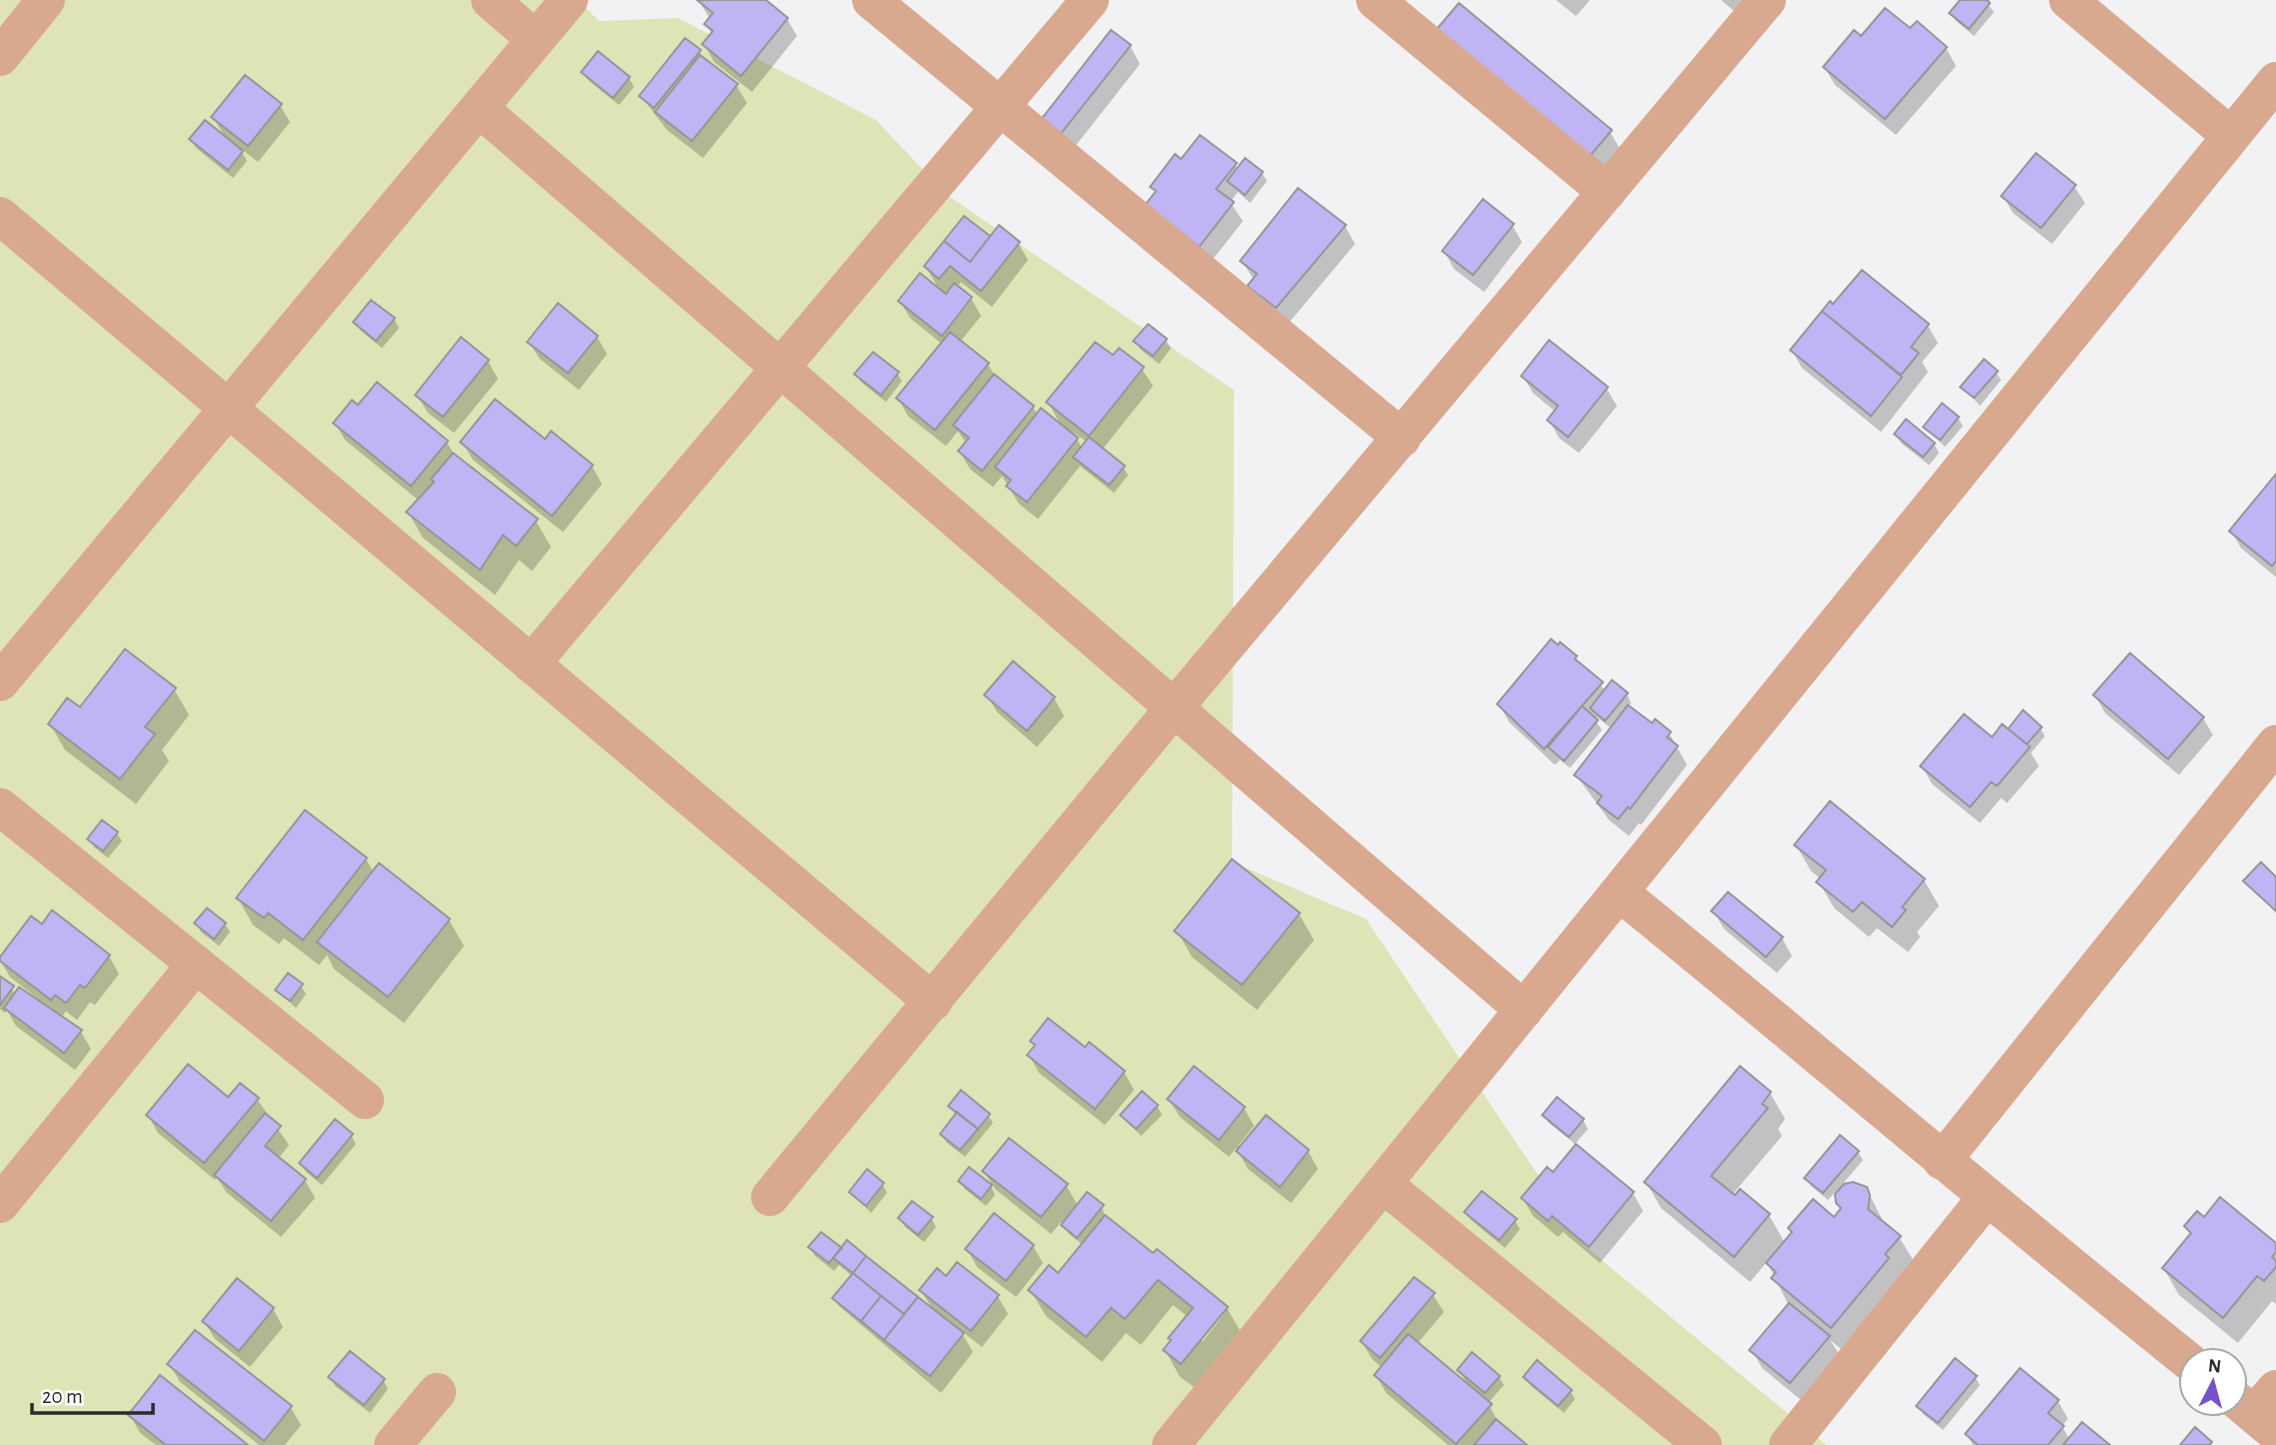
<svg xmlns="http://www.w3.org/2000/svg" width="2276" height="1445" font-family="'Alegreya Sans',sans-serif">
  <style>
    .green { fill: #dfe4b7 }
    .shadow { fill: #0003; fill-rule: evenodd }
    .building { fill: #c1b4f4; stroke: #969699; stroke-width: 2 }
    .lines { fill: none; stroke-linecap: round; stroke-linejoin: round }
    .minor { stroke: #d8a98e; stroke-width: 38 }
  </style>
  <rect width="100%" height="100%" fill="#f2f2f5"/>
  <path class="green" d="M0 0H578L599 21 678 18 876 120 947 195 1234 390 1232 862 1366 919 1587 1248 1826 1445H0Z"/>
  <path class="shadow" d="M698 0H763L787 19 797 36 752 92 714 62 704 44 712 34 706 24 710 19Z
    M1556 0H1590L1576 16Z
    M1721 0H1743L1734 11Z
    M1962 0H1984L1994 12 1974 36 1956 21 1951 13Z
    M1438 30 1610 132 1620 149 1600 173Z
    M1910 31 1946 48 1956 66 1896 135 1835 85 1825 68 1861 39Z
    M1130 46 1140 64 1066 158 1048 144Z
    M699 51 705 61 736 85 747 103 703 158 667 130 641 96Z
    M583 72 629 78 634 87 619 105 588 80Z
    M280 105 290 122 258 162 239 147 247 161 233 178 196 148 191 140 226 139 213 117Z
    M1182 162 1235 164 1238 169 1262 173 1267 181 1250 203 1238 192 1230 202 1243 221 1210 263 1152 187Z
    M2074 186 2085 203 2052 244 2013 213 2003 196Z
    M1512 225 1522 242 1484 292 1454 269 1444 251Z
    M1345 226 1355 244 1287 325 1259 303 1254 280 1242 261Z
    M989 238 1018 243 1028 260 992 307 961 282 957 287 971 298 981 316 960 342 988 364 996 378 1033 407 1038 416 1062 427 1048 402 1113 358 1142 369 1153 386 1102 450 1123 467 1128 475 1114 493 1080 466 1038 519 1019 504 1002 476 993 487 970 469 960 452 965 442 958 431 946 446 908 416 898 398 942 344 910 318 900 301 940 291 926 267ZM1073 432 1087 442 1082 448Z
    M1830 304 1928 326 1938 343 1922 362 1928 372 1881 432 1802 368 1792 350Z
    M394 319 399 328 382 348 360 330 355 322Z
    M597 337 607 354 579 390 540 359 529 342Z
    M1166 340 1171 348 1159 364 1140 349 1135 341Z
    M1550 343 1607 389 1617 406 1579 453 1559 438 1549 420 1556 412 1533 393 1523 376Z
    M488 361 498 379 454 433 428 413 417 395Z
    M1996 372 2001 380 1980 406 1963 387Z
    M897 373 902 381 886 402 861 382 857 374Z
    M358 408 447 442 455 456 536 521 551 547 532 571 519 560 495 595 423 538 408 512 417 499 345 440 335 423Z
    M1958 418 1963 426 1945 447 1926 427Z
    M1907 422 1934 444 1939 453 1929 465 1901 443 1896 434Z
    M546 441 592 466 602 484 563 532 473 460 462 442Z
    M2276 477V577L2241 548 2231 531Z
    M1561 645 1606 691 1627 694 1631 703 1628 707 1653 726 1669 733 1687 765 1641 825 1639 823 1629 836 1609 820 1576 775 1612 729 1597 717 1595 720 1602 730 1570 768 1560 760 1555 765 1509 722 1499 704Z
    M174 689 189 715 162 750 169 761 136 804 65 750 50 724 80 709Z
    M987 695 1054 698 1064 716 1037 747 997 712Z
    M2095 695 2203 718 2213 735 2179 775 2105 713Z
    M2040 728 2045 736 2031 753 2039 766 2007 803 2001 798 1980 823 1932 784 1922 766 2014 736 2010 729Z
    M117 833 122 841 108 858 94 847 89 839Z
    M1796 845 1924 880 1939 906 1917 932 1920 937 1908 952 1877 928 1869 937 1834 908 1819 882 1821 879 1811 871Z
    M366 859 374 873 449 920 464 946 404 1023 334 969 327 955 319 965 284 938 279 944 253 925 238 898Z
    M2276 879V913L2245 881Z
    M1714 912 1782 938 1792 956 1777 973 1724 929Z
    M1299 914 1314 940 1257 1010 1192 957 1177 931Z
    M196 923 225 924 230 932 219 946 201 932Z
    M42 926 109 956 119 974 95 1005 90 1002 77 1020 66 1011 61 1018 81 1032 91 1049 75 1070 16 1026 7 1010 5 1013 0 1009V978L16 994 35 1000 37 998 10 977 0 960Z
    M301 986 306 994 296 1008 277 990Z
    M1032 1041 1086 1049 1124 1072 1134 1090 1105 1125 1039 1073 1029 1055 1036 1047Z
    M1770 1093 1785 1119 1778 1129 1782 1136 1732 1195 1769 1215 1785 1243 1793 1234 1790 1229 1835 1219 1842 1210 1836 1191 1828 1200 1811 1186 1806 1178 1858 1152 1863 1160 1841 1186 1859 1185 1866 1188 1884 1223 1899 1237 1915 1263 1846 1353 1830 1340 1839 1354 1801 1400 1762 1368 1752 1350 1789 1306 1767 1262 1750 1282 1661 1208 1646 1182Z
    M257 1099 289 1145 278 1159 305 1180 315 1198 281 1237 226 1192 217 1177 215 1180 158 1133 148 1115 229 1100Z
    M1558 1099 1583 1120 1588 1129 1575 1144 1549 1123 1544 1115Z
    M1169 1100 1244 1108 1254 1126 1238 1146 1308 1151 1318 1169 1291 1203 1248 1169 1236 1148 1229 1157 1180 1117Z
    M951 1106 988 1115 993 1123 965 1157 946 1142 942 1134 955 1114Z
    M1157 1106 1162 1115 1141 1136 1122 1115Z
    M351 1135 356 1144 322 1185 306 1172 301 1164Z
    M984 1172 1066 1185 1078 1206H1102L1105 1217 1227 1308 1242 1334 1197 1389 1180 1377 1165 1350 1188 1317 1173 1305 1141 1345 1126 1333 1102 1362 1046 1316 1030 1290 1058 1275 1083 1245 1068 1233 1061 1222 1051 1234 995 1189ZM1221 1313 1223 1315 1203 1341 1200 1338Z
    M1553 1175 1633 1193 1643 1211 1600 1263 1563 1232 1558 1237 1533 1216 1523 1199Z
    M960 1181 991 1186 995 1195 986 1206 965 1189Z
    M882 1184 887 1193 871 1213 851 1192Z
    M1466 1212 1515 1221 1520 1229 1505 1248 1471 1220Z
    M900 1218H931L936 1227 924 1242 905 1227Z
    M2205 1219 2276 1245V1304L2272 1301 2238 1343 2179 1295 2164 1269 2191 1235 2186 1227Z
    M847 1243 934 1312 921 1290 947 1278 957 1265 998 1297 1008 1314 982 1347 960 1330 973 1352 941 1393 839 1306 834 1298 852 1276 839 1265 834 1271 815 1256 810 1247 842 1250Z
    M1033 1246 1043 1263 1016 1297 977 1267 967 1249Z
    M1433 1295 1444 1312 1417 1344 1468 1385 1459 1371 1499 1377 1504 1385 1488 1403 1499 1424 1525 1445H1448L1386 1393 1376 1375 1382 1368 1372 1359 1362 1342Z
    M273 1309 283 1327 250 1367 215 1339 204 1321Z
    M170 1365 291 1408 301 1425 285 1445H259L180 1382Z
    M1525 1377 1570 1391 1575 1399 1564 1413 1530 1385Z
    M1975 1377 1980 1385 1943 1430 1923 1414 1919 1406Z
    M331 1378 383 1380 388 1389 370 1413 335 1386Z
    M2058 1401 2068 1419 2062 1426 2070 1440 2108 1445H1973L1967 1435Z
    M130 1415 245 1445H156L140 1433Z"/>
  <path class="building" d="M697 0H766L788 18 741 76 702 44 713 31 704 24 713 13Z
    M1960 0H1987L1990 3 1969 29 1949 13Z
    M1459 3 1612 130 1589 157 1436 30Z
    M1885 8 1910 28 1917 21 1947 47 1885 119 1823 67 1854 30 1861 36Z
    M1111 30 1131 45 1055 141 1036 126Z
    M685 38 701 50 654 108 639 96Z
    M598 51 630 77 613 98 581 72Z
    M700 55 738 84 692 141 655 112Z
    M245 75 282 104 248 146 211 117Z
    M205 120 243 151 228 170 189 139Z
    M1200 135 1237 163 1216 189 1234 202 1199 247 1145 205 1156 191 1150 187 1175 154 1181 159Z
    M2036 153 2076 185 2041 228 2001 196Z
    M1245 158 1263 172 1245 195 1227 181Z
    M1298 188 1346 225 1276 308 1247 286 1257 274 1240 261Z
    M1483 199 1514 224 1473 275 1442 251Z
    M964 216 990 236 970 262 944 241Z
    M999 225 1020 242 981 291 950 266 939 279 924 266 944 241 970 262Z
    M1862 270 1929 324 1911 347 1919 353 1901 375 1822 311 1830 301 1833 304Z
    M920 273 946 294 954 283 972 297 942 336 898 301Z
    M371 300 395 318 376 341 353 322Z
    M558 303 598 336 568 373 527 342Z
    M1822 311 1902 377 1871 416 1790 350Z
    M1148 324 1167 339 1153 356 1133 341Z
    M950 332 989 363 935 430 896 398Z
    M461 337 489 360 443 417 415 395Z
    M1549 340 1608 387 1568 437 1547 420 1558 406 1521 376Z
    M1095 342 1113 355 1119 348 1144 367 1089 436 1046 402Z
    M873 352 899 372 881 395 854 374Z
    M1984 359 1998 371 1974 398 1960 387Z
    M994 374 1034 406 982 471 958 451 969 438 953 425Z
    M377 382 448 441 411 486 333 423 352 400 358 405Z
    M495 399 545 439 551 431 593 465 552 516 460 442Z
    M1942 403 1959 417 1940 440 1923 427Z
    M1041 408 1078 438 1027 502 1006 486 1011 480 995 467Z
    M1906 419 1935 443 1923 457 1894 434Z
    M1089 437 1125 466 1109 485 1073 457Z
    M453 453 538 519 516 546 503 535 480 570 406 512 434 482 431 479Z
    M2276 474V561L2272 566 2229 531Z
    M1551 639 1558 645 1560 642 1577 656 1575 659 1603 682 1544 749 1497 704Z
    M125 649 176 688 145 727 155 734 120 779 48 724 67 698 80 707Z
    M2130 653 2204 717 2168 759 2093 695Z
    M1013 661 1055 697 1027 731 984 695Z
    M1612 680 1628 693 1605 721 1590 708Z
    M1628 705 1652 723 1655 719 1671 732 1667 737 1678 746 1630 809 1628 807 1618 819 1597 803 1602 796 1574 775Z
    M1582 706 1598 720 1564 761 1548 747Z
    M2023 710 2042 727 2027 744 2008 729Z
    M1964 714 1992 737 2002 724 2030 747 1997 786 1991 782 1970 807 1920 766Z
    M1830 801 1925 879 1902 907 1906 910 1892 927 1862 902 1853 912 1816 882 1826 870 1794 845Z
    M305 810 367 858 303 940 268 913 264 918 236 898Z
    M102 820 118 832 103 851 87 839Z
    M1232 859 1300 913 1242 985 1174 931Z
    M2261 862 2276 877V911L2243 881Z
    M379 863 450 919 388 997 317 942Z
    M1728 892 1783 937 1766 957 1711 911Z
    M207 908 226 923 214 939 194 923Z
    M52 910 110 955 85 988 80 985 66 1003 55 995 51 1000 0 961V957L31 916 42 924Z
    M288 973 303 984 290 1001 275 990Z
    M0 976 14 986 0 1005Z
    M19 987 82 1030 64 1053 4 1008Z
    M1048 1018 1085 1047 1089 1042 1125 1071 1095 1109 1027 1055 1035 1045 1030 1041Z
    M188 1064 228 1097 240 1083 259 1098 204 1163 146 1115Z
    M1194 1066 1245 1107 1219 1140 1167 1099Z
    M1740 1066 1771 1092 1762 1104 1768 1108 1711 1176 1735 1195 1740 1189 1770 1214 1734 1257 1644 1182Z
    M961 1090 990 1114 978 1129 948 1106Z
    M1142 1091 1158 1105 1136 1129 1120 1115Z
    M1557 1097 1584 1119 1569 1137 1542 1115Z
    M957 1112 978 1129 960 1150 940 1134Z
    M265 1113 281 1126 265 1146 306 1179 271 1221 214 1175Z
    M1266 1115 1309 1150 1280 1187 1236 1151Z
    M335 1119 353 1134 317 1178 299 1163Z
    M1840 1135 1859 1151 1823 1193 1804 1178Z
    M1009 1138 1068 1184 1041 1217 982 1171Z
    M1576 1144 1634 1192 1589 1247 1552 1216 1548 1221 1521 1198 1547 1167 1553 1172Z
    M969 1167 992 1185 981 1199 958 1181Z
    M867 1169 884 1183 866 1206 849 1192Z
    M1853 1182 1867 1187 1870 1195 1868 1209 1901 1236 1885 1254 1889 1258 1831 1328 1771 1278 1776 1272 1766 1263 1792 1232 1788 1228 1813 1199 1834 1217 1841 1208 1836 1203 1835 1194 1844 1184Z
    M1482 1191 1517 1219 1499 1240 1464 1212Z
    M1087 1192 1104 1205 1077 1238 1061 1225Z
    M2220 1197 2276 1243V1252L2272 1257 2276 1261V1267L2264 1281 2257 1276 2223 1318 2162 1268 2191 1233 2184 1226 2197 1211 2204 1217Z
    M912 1201 933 1217 918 1235 898 1218Z
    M994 1213 1034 1245 1006 1281 965 1249Z
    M1105 1215 1153 1253 1157 1249 1228 1307 1181 1364 1163 1350 1171 1340 1168 1338 1193 1308 1158 1280 1125 1319 1111 1308 1086 1337 1028 1290 1049 1265 1058 1273Z
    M821 1232 842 1248 829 1263 808 1247Z
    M847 1240 866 1256 853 1273 833 1258Z
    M866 1256 918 1297 904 1314 853 1273Z
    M957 1262 999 1295 971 1331 919 1290 937 1268 946 1276Z
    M853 1273 881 1296 861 1321 832 1298Z
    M1414 1277 1435 1293 1380 1358 1360 1341Z
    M237 1278 274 1308 239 1351 202 1321Z
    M881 1296 904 1314 884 1340 861 1321Z
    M918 1297 964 1333 930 1376 884 1340Z
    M1789 1303 1830 1336 1790 1383 1749 1350Z
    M195 1330 292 1406 264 1441 167 1364Z
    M1408 1334 1492 1404 1456 1444 1374 1375Z
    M350 1351 385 1379 364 1405 328 1377Z
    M1472 1352 1500 1376 1485 1393 1457 1370Z
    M1955 1358 1977 1376 1938 1423 1916 1406Z
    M1537 1360 1572 1390 1558 1406 1523 1377Z
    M2020 1368 2059 1400 2048 1413 2064 1426 2048 1445H1978L1965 1434Z
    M160 1375 248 1445H166L128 1415Z
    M1496 1419 1527 1445H1474Z
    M2082 1422 2110 1445H2063Z
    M2195 1427 2212 1442 2210 1445H2180Z"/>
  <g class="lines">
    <path class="minor" d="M490 0 536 40
      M871 0 1402 438
      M1375 0 1607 192
      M2068 0 2231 136
      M0 57 46 0
      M479 108 1524 1010
      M0 216 933 1002
      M531 664 1090 0
      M0 682 569 0
      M0 807 365 1100
      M1619 892C1811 1048 1999 1209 2192 1364
      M1942 1161 2276 744
      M1383 1184 1703 1445
      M770 1197 1174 708 1767 0
      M0 1204 196 964
      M2234 1398 2276 1433
      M2254 1414 2276 1389
      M393 1445 437 1392
      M1171 1445 2276 81
      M1788 1445 1986 1198"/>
  </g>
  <g transform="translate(2213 1382) rotate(6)"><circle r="33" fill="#ffffff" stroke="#aaaaab" stroke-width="2"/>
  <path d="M0-5L12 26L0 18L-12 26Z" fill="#7652cc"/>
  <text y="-10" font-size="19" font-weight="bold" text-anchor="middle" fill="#2b2b2c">N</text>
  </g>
  <path d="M32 1403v10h121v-10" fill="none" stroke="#2b2b2c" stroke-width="3.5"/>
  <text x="42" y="1403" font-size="21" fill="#2b2b2c" stroke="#ffffff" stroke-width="5" paint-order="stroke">20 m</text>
</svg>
